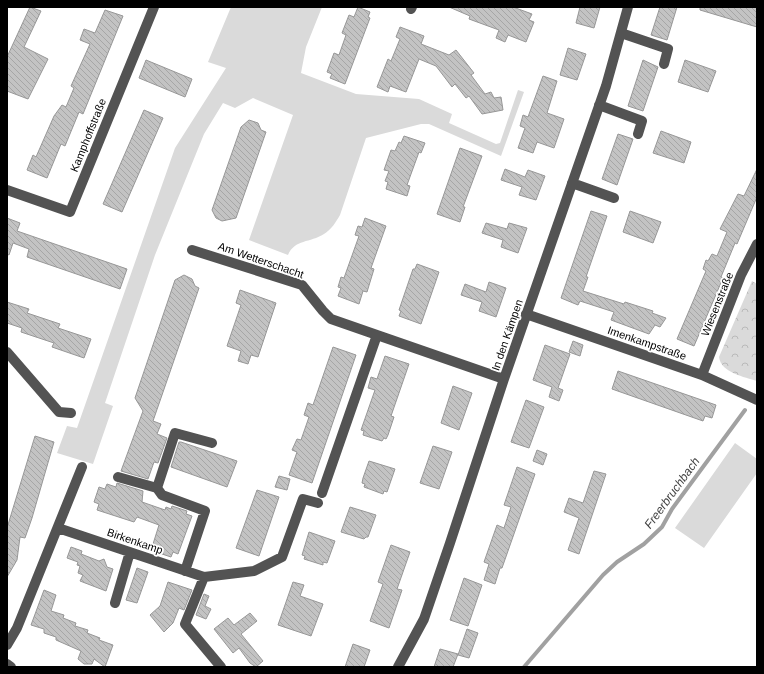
<svg xmlns="http://www.w3.org/2000/svg" width="764" height="674" font-family="Arial,sans-serif">
  <style>
    .green { fill: #dadada }
    .forest { fill: url(#forest-crowns) }
    .lines { fill: none; stroke-linecap: round; stroke-linejoin: round }
    .stream { stroke: #a1a1a1; stroke-width: 4 }
    .building { fill: url(#building-back-hatch); stroke: #979797 }
    .minor { stroke: #535353; stroke-width: 10 }
    .labels { text-anchor: middle; stroke-width: 3.5; stroke-linejoin: round; paint-order: stroke }
    .street-label { font-size: 11px; fill: #000; stroke: #fff }
    .water-label { font-size: 12px; font-style: italic; fill: #424242; stroke: #fff }
  </style>
  <defs>
    <pattern id="forest-crowns" width="20" height="18" patternUnits="userSpaceOnUse"><rect width="20" height="18" fill="#dadada"/><path d="M2 6a3 3 0 1 1 6 0M12 15a3 3 0 1 1 6 0" fill="none" stroke="#b9b9b9"/></pattern>
    <pattern id="building-back-hatch" width="6" height="6" patternUnits="userSpaceOnUse"><rect width="6" height="6" fill="#c3c3c3"/><path d="M-1 5l2 2M0 0l6 6M5-1l2 2" fill="none" stroke="#a6a6a6"/></pattern>
  </defs>
  <rect width="100%" height="100%" fill="#fff"/>
  <path class="green" d="M231 7H322L306 47 301 73 356 94 419 99 452 114 449 123 496 144 500 143 518 90 524 92 501 156 429 124H421L366 138 340 215C336 222 331 230 324 234 310 243 295 239 288 255L249 240 293 115 253 98 235 108 223 103 204 134 155 255 105 403 113 406 93 464 57 453 67 426 77 428 175 148 226 68 208 62Z
    M735 443 757 459V473L704 548 675 528Z"/>
  <path class="forest" d="M752 281 757 284V381C745 377 721 373 719 357Z"/>
  <g class="lines">
    <path class="stream" d="M524 667 603 575 617 562 644 544 662 527 672 509 745 410"/>
  </g>
  <path class="building" d="M30 7 41 11 24 47 48 59 28 99 7 91V57Z
    M358 7 370 12 368 17 370 18 345 84 330 78 332 74 327 72 334 53 339 55 346 35 342 33 349 15 354 17Z
    M449 7H513L532 14 529 20 534 22 526 42 508 35 505 42 496 38 499 30 469 19 470 16Z
    M580 7H600L594 28 576 23Z
    M660 7H677L667 40 651 35Z
    M700 7H757V27L700 10Z
    M105 10 123 16 83 114 79 112 65 146 61 144 47 178 27 170 33 155 36 157 54 116 62 105 66 107 74 88 71 86 90 44 80 40 84 29 95 33Z
    M400 27 424 36 421 44 449 55 456 50 474 73 471 75 485 94 491 92 494 98 501 97 503 110 482 114 469 96 466 98 455 84 452 87 436 66 419 59 406 92 390 86 388 92 377 87 388 59 391 61 400 39 396 37Z
    M568 48 586 54 577 80 560 75Z
    M146 60 192 79 185 97 139 78Z
    M643 60 658 67 643 111 628 106Z
    M685 60 716 71 708 92 678 82Z
    M543 76 557 81 547 113 564 119 554 148 537 142 533 153 518 148 525 128 520 126 523 115 528 117Z
    M144 110 163 118 122 212 103 204Z
    M249 120 258 123 261 130 266 132 236 218 222 221 216 218 212 210 241 127Z
    M661 131 691 142 684 163 653 153Z
    M618 134 633 139 617 185 602 179Z
    M404 136 425 143 421 153 419 152 407 185 410 186 407 196 386 189 388 182 385 181 389 171 384 170 391 150 395 151 399 142 401 143Z
    M460 148 482 156 463 207H465L460 222 437 214Z
    M505 169 525 177 528 170 545 176 536 200 519 195 522 187 501 180Z
    M757 169V197L737 244 735 243 721 277 723 278 694 346 677 339 706 271 703 269 706 260 708 261 712 254 717 256 727 232 720 229 738 194 744 196Z
    M591 211 607 216 586 277H588L583 291 624 304 625 302 653 311 652 313 666 318 660 327 655 325 649 334 611 320 614 312 580 301 578 305 561 298Z
    M630 211 661 222 653 243 623 232Z
    M7 218 20 223 17 231 127 269 120 289 27 257 29 249 13 243 9 255 7 254Z
    M365 218 386 226 371 268 374 269 367 292 363 291 359 304 338 296 341 288 338 287 341 277 344 278 359 236 355 235 358 226 362 227Z
    M486 223 507 229 509 223 527 228 518 253 501 247 503 240 482 233Z
    M417 264 439 272 421 324 399 316 401 311 399 310 413 269H415Z
    M184 275 192 279 195 286 199 288 153 421 161 424 157 434 167 438 158 463 154 462 148 479 121 471 143 411 135 398 175 280Z
    M489 282 506 288 496 317 479 311 482 302 461 295 465 284 486 292Z
    M240 290 276 303 258 357 251 355 248 364 238 361 241 351 227 346 241 305 236 303Z
    M7 302 29 309 27 313 60 324 58 328 91 339 84 358 52 347 54 343 21 332 22 328 7 323Z
    M573 341 583 345 580 356 569 352Z
    M545 345 570 354 558 388 563 390 559 401 549 397 552 387 533 380Z
    M333 347 356 355 312 483 289 475 297 452 292 450 297 439 301 440 309 417 304 415 308 403 313 405Z
    M385 356 409 364 391 416 394 417 388 435 386 439 384 438 382 441 363 435 364 431 361 430 375 390 368 388 371 377 377 379Z
    M618 371 716 405 712 418 705 416 703 421 612 389Z
    M453 386 472 393 459 430 441 423Z
    M526 400 544 407 529 448 511 442Z
    M35 436 54 442 32 518 25 538 20 537 17 560 7 577V528Z
    M179 442H181L237 461 227 487 171 467Z
    M433 446 452 452 439 489 420 483Z
    M537 450 547 454 543 465 533 461Z
    M369 461 395 469 387 492 384 491 383 494 364 487 365 484 362 483 363 478Z
    M517 467 535 474 502 568H500L495 584 484 580 489 564 484 562 497 525 504 528 511 507 504 505Z
    M594 471 606 474 579 554 568 550 579 518 564 512 569 498 583 503Z
    M279 476 290 479 287 490 275 487Z
    M117 483 143 491 142 502 165 510 166 507 171 509 172 506 187 511 186 514 192 516 178 554 173 552 171 557 156 552 158 546 153 544 159 525 137 517 134 522 97 510 99 504 94 502 99 487 105 489 107 484 116 487Z
    M257 490 279 497 259 556 236 548Z
    M350 507 376 515 368 537H366L364 539 341 532Z
    M309 532 335 541 327 563 323 562V565L304 559 305 556 302 555Z
    M391 545 410 552 397 589 402 590 389 628 370 621 383 584 378 582Z
    M71 547 82 551 81 554 99 561 104 559 107 567 113 569 106 591 80 581 83 575 78 573 80 566 77 565 78 562 67 558Z
    M137 568 148 572 137 603 126 600Z
    M464 578 482 585 468 626 450 620Z
    M168 582 192 590 184 610 179 608 173 623 164 632 150 615 160 606Z
    M293 582 304 585 300 596 323 604 311 636 278 625Z
    M44 590 56 595 51 611 64 615 63 618 76 623 75 626 88 630 87 633 100 638 99 640 113 645 105 667 94 659 92 664H84L78 659 81 651 56 640V637L44 633V629L31 625Z
    M204 594 209 596 205 606 211 609 206 619 196 615Z
    M250 613 257 621 241 634 263 661 256 667 250 663 239 648 233 653 214 629 228 618 234 625Z
    M467 629 478 633 469 658 458 655Z
    M353 644 370 650 364 667H345Z
    M440 649 458 654 453 667H434Z"/>
  <g class="lines">
    <path class="minor" d="M411 9 412 7
      M621 33 668 49 664 64
      M599 105 642 121 638 134
      M572 183 614 198
      M7 190 70 212 154 7
      M192 250 302 285 323 311 331 319 377 335
      M526 314 702 375 757 400
      M7 352 59 412 71 413
      M702 375 741 275 757 244
      M118 477 157 488
      M322 493 377 335 504 379
      M58 528 204 577 254 571 282 557 303 499 318 503
      M185 571 205 511 162 495 157 488 175 433 212 443
      M204 577 185 624 221 667
      M115 603 130 552
      M7 645 17 628 82 467
      M7 664 11 667
      M398 667 424 619 450 543 504 379 606 86 628 7"/>
  </g>
  <g class="labels">
    <g class="street-label">
      <text transform="translate(88 135) rotate(-68)" y="4">Kamphoffstraße</text>
      <text transform="translate(261 260) rotate(19)" y="4">Am Wetterschacht</text>
      <text transform="translate(717 304) rotate(-68)" y="4">Wiesenstraße</text>
      <text transform="translate(507 335) rotate(-71)" y="4">In den Kämpen</text>
      <text transform="translate(647 343) rotate(19)" y="4">Imenkampstraße</text>
      <text transform="translate(135 541) rotate(19)" y="4">Birkenkamp</text>
    </g>
    <g class="water-label">
      <text transform="translate(672 493) rotate(-54)" y="4">Freerbruchbach</text>
    </g>
  </g>
  <rect width="764" height="674" fill="none" stroke="#000000" stroke-width="16"/>
</svg>
